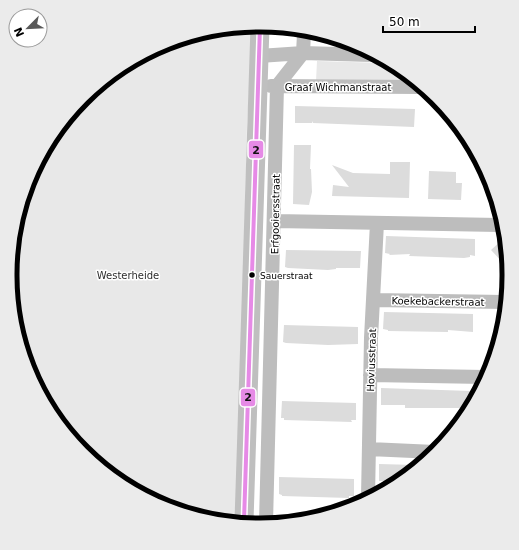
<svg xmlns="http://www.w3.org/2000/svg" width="519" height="550" font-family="'DejaVu Sans',sans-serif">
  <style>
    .green { fill: #e8e8e8 }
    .building { fill: #dcdcdc }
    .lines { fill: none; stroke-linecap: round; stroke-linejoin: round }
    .street { stroke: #bdbdbd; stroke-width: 14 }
    .secondary { stroke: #bfbfbf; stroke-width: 19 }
    .bus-1-casing { stroke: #fff; stroke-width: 7 }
    .bus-1 { stroke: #e68ae6; stroke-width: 4 }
    .bus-dot { fill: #000; stroke: #fff; stroke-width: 1.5 }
    .labels { text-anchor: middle; stroke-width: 3; stroke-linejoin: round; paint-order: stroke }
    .bus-label { font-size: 9px; fill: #000; stroke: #fff; text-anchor: start }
    .street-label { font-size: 10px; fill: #000; stroke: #fff }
    .park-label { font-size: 10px; fill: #2d2d2d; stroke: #fff }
    .rim { fill: none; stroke: #000; stroke-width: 5 }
    .line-badge { stroke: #fff; stroke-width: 1.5 }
    .pale-badge-label { font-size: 11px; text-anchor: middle; font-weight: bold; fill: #111 }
  </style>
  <rect width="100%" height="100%" fill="#fff"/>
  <path class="green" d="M252 27 250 74 247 126 238 520 164 505 83 451 29 370 10 275 29 179 83 98 164 44Z
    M317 61 382 63 413 83 316 81Z"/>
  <path class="building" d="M295 106 415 109 414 127 313 123 312 121V123H295Z
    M294 145H311L310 169H311L312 192 309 205 293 204Z
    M390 162H410L409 198 332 196 333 185 349 187 332 165 353 173 390 174Z
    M429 171 456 172V183H462L461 200 428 199Z
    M386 236 475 239V256L470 255V257L464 258 409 256 410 254 389 255 390 254 385 253Z
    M502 240 507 267 491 250Z
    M286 250 361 251 360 268H336V269L328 270 288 268 285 267Z
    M384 312 473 314V332L448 330V332L388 331V330L383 329Z
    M284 325 358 327V344L328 345 286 343 283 342Z
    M381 388 471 391V399L465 408H405V405H381Z
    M282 401 356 403V420H351L352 422 284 420V418H281Z
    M379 464 416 465 392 481H379Z
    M279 477 354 479V496H349V498L282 496V495L279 494Z"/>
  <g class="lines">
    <path class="street" d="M259 56 303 53 371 55
      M271 86 419 87
      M275 221 499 225
      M373 300 504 302
      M370 375 485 377
      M369 449 435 452
      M368 497 371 338 377 223
      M266 523 277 86 303 53 304 34"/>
    <path class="secondary" d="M244 521 260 26"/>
    <defs>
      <path id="bus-1" d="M244 521 260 26"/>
    </defs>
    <use href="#bus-1" class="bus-1-casing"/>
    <use href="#bus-1" class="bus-1"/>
  </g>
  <circle class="bus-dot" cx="252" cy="275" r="3.5"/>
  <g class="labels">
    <g class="bus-label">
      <text x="260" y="279">Sauerstraat</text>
    </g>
    <g class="street-label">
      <text x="338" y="91">Graaf Wichmanstraat</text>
      <text transform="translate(275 214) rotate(-89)" y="4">Erfgooiersstraat</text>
      <text transform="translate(438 301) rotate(1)" y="4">Koekebackerstraat</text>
      <text transform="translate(371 360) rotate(-88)" y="4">Hoviusstraat</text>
    </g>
    <g class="park-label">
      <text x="128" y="279">Westerheide</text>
    </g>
  </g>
  <path d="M0 0H519V550H0ZM259 32H260A242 242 0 0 1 502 274V276A242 242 0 0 1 260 518H259A242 242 0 0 1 17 276V274A242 242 0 0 1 259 32Z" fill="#ebebeb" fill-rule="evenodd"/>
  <path class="rim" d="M259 32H260A242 242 0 0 1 502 274V276A242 242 0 0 1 260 518H259A242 242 0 0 1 17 276V274A242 242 0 0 1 259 32Z"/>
  <g class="line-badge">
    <rect x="248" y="140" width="16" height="19" rx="4" fill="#e68ae6"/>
    <rect x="240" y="388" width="16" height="19" rx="4" fill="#e68ae6"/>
  </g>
  <g class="pale-badge-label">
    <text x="256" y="154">2</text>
    <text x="248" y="401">2</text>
  </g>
  <g transform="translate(28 28) rotate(246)"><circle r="19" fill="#ffffff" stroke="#999999"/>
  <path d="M0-3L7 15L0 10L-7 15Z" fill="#595959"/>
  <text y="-6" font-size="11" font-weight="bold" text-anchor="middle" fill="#000000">N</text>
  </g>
  <path d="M383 26v6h92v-6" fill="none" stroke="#000000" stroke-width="2"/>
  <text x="389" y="26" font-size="12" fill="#000000" stroke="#ffffff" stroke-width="3" paint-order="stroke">50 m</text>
</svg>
